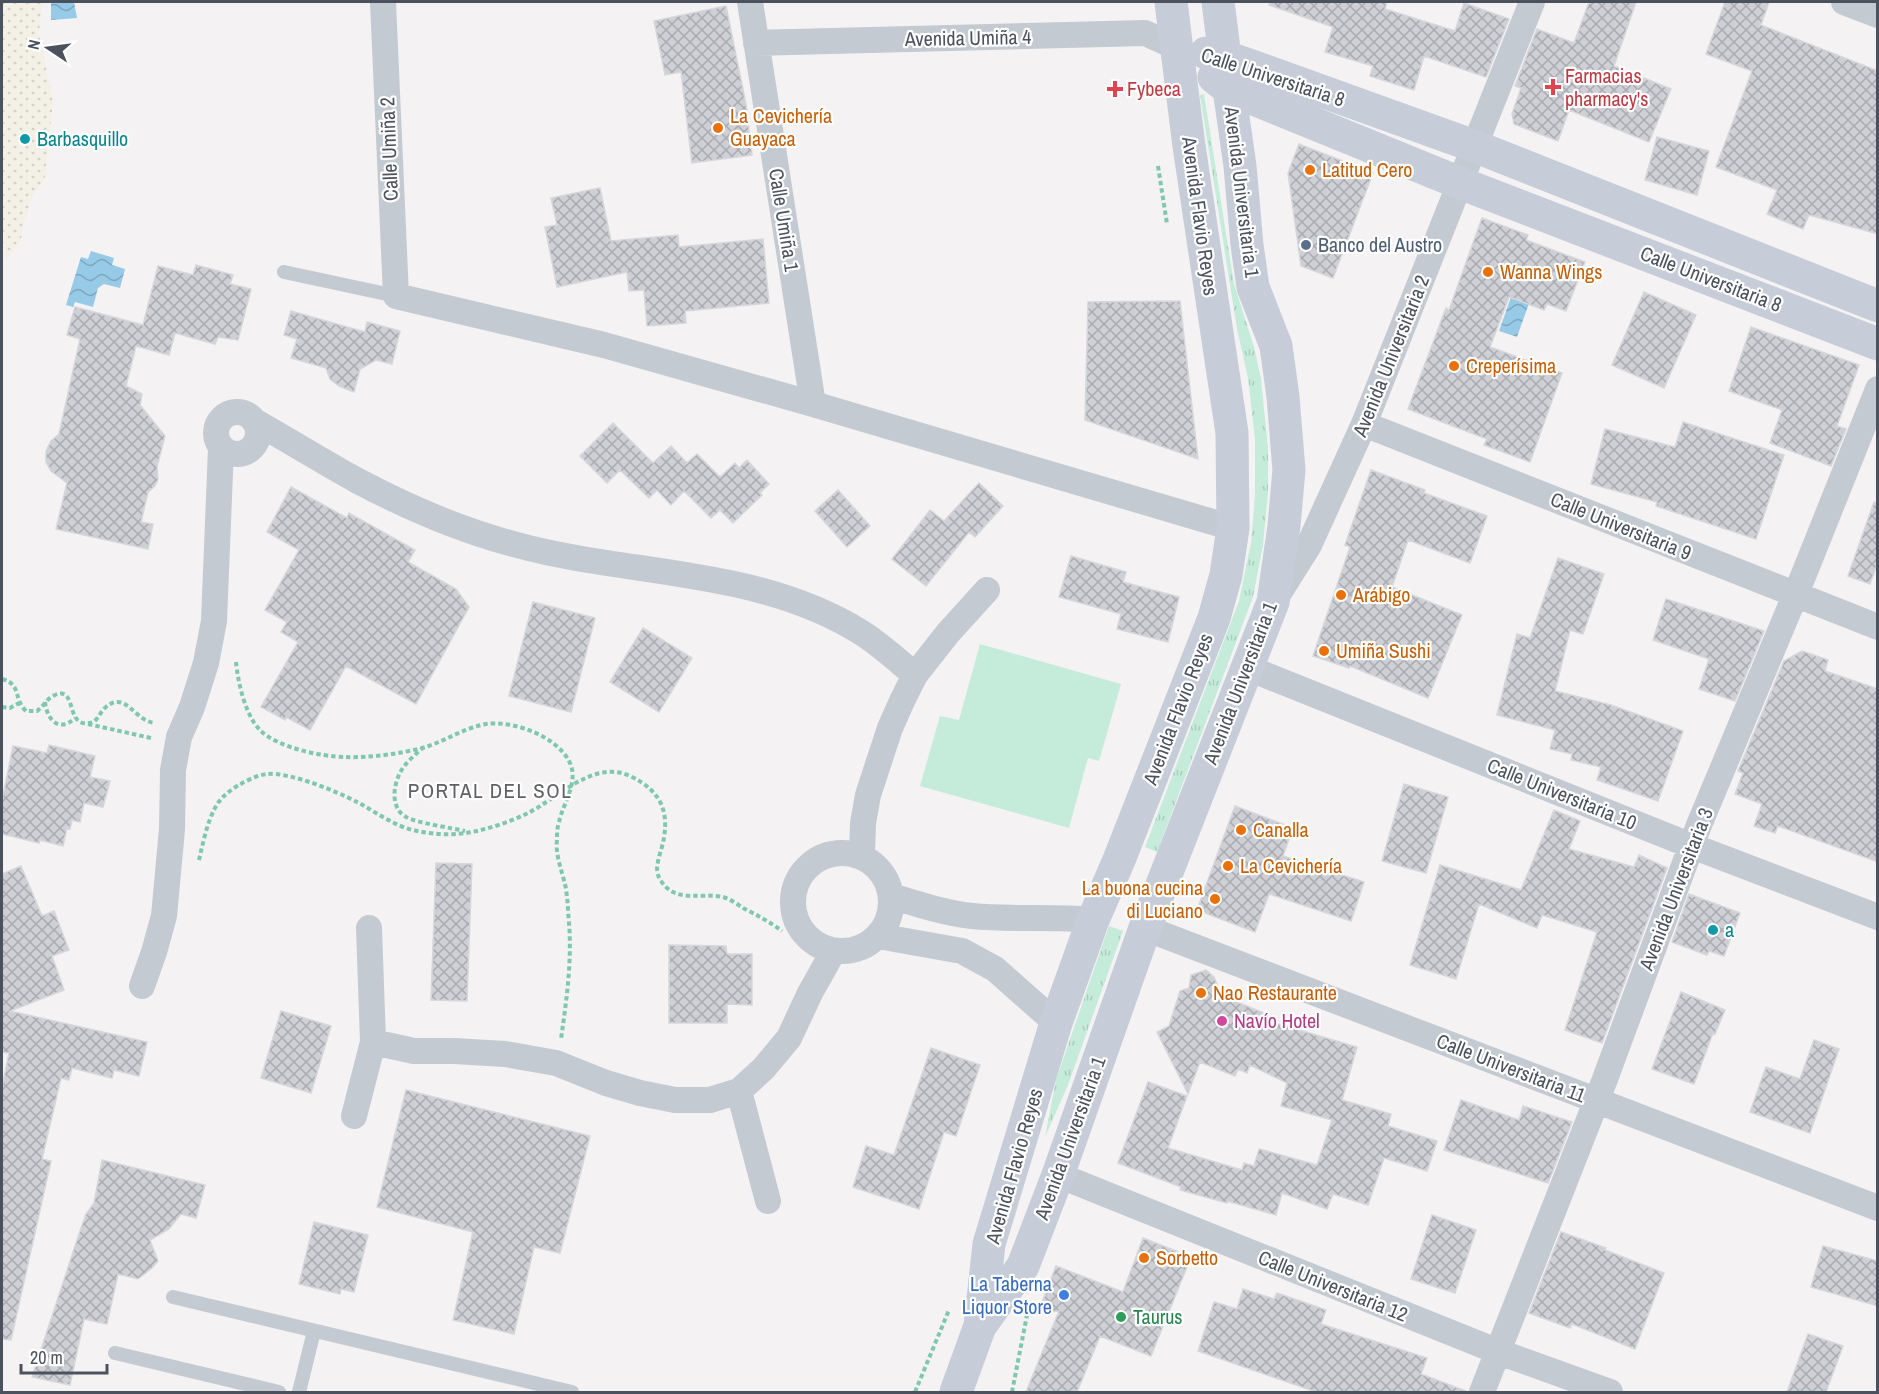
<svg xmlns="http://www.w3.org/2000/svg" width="1879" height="1394" font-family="'Archivo Narrow',sans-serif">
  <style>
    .grass { fill: url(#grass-tufts) }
    .sand { fill: url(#sand-dots) }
    .pitch { fill: #c5ecda }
    .water { fill: url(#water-waves) }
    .building { fill: url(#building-cross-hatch); stroke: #d6d7dc; stroke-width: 1.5 }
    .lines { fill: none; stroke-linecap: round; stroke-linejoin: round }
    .path { stroke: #7fc8af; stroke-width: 4; stroke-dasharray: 4.5 3; stroke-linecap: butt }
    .lane { stroke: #c4cad2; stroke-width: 14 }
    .street { stroke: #c4cad2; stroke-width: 26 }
    .secondary { stroke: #c6ccd8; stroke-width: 33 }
    .health-dot { fill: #e0444e; stroke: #fff; stroke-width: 2 }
    .food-dot { fill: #e8710a; stroke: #fff; stroke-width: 2 }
    .culture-dot { fill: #0f9aa8; stroke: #fff; stroke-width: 2 }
    .service-dot { fill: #5c6f8a; stroke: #fff; stroke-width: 2 }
    .hotel-dot { fill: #d1479c; stroke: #fff; stroke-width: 2 }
    .shop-dot { fill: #3f7fe0; stroke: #fff; stroke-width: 2 }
    .leisure-dot { fill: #2e9e5b; stroke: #fff; stroke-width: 2 }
    .labels { text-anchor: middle; stroke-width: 4.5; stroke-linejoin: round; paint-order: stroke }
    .street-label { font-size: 20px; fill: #4b525e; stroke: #fff }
    .health-label { font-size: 20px; fill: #be3a42; stroke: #fff; text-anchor: start }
    .food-label { font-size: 20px; fill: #c56008; stroke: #fff; text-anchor: start }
    .culture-label { font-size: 20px; fill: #0d838f; stroke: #fff; text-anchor: start }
    .service-label { font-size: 20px; fill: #4e5e75; stroke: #fff; text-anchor: start }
    .hotel-label { font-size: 20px; fill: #b23c85; stroke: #fff; text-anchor: start }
    .shop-label { font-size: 20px; fill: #366cbe; stroke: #fff; text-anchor: end }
    .leisure-label { font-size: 20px; fill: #27864d; stroke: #fff; text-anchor: start }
    .neighbourhood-label { font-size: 21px; letter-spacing: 1.5px; fill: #5f6166; stroke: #fff }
  </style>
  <defs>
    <pattern id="grass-tufts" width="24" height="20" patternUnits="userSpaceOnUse" patternTransform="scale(1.5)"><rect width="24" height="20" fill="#c5ecda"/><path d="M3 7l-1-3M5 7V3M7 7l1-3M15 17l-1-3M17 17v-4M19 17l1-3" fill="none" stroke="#abccbe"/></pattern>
    <pattern id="sand-dots" width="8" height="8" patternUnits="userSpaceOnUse" patternTransform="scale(1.5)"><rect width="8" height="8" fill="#f3f0e5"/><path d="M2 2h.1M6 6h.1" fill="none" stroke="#d2d0c7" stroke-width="1.8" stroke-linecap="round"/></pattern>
    <pattern id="water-waves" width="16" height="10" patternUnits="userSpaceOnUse" patternTransform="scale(1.5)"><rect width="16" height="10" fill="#96cae6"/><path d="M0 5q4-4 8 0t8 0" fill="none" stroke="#7ca7be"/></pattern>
    <pattern id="building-cross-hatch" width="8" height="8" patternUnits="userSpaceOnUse" patternTransform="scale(1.5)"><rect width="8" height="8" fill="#cfd0d5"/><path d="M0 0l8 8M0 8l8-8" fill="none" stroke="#aaabb0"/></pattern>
  </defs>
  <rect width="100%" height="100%" fill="#f4f2f2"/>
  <path class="grass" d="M1204 94 1234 284 1254 347 1261 379 1268 448V493L1263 545 1253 597 1157 852 1145 847 1239 601 1251 543 1255 496V439L1248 378 1237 329 1200 95Z
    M1109 926 1123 931 1068 1085 1045 1137 1056 1080Z"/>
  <path class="sand" d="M2 2H42L39 33 53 101 45 177 30 201 20 242 5 260 2 211Z"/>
  <path class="pitch" d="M980 644 1121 684 1099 761 1088 758 1069 828 920 786 940 716 959 720Z"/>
  <path class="water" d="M51 2H74L77 18 51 20Z
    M91 251 114 258 112 265 125 269 120 288 104 284 98 288 93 307 75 302 73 307 66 305 81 257 88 259Z
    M1523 263 1532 295 1517 337 1499 331Z"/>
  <path class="building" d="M1270 2H1387L1385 9 1455 31 1464 3 1509 19 1486 77 1424 56 1414 90 1370 76 1373 66 1325 52 1333 27 1269 5Z
    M1589 2H1636L1614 66 1671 89 1649 142 1569 110 1558 141 1514 124 1512 114 1521 88 1515 86 1537 29 1574 43Z
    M1725 2H1769L1761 25 1878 71V234L1809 215 1803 229 1767 214 1777 190 1716 167 1752 71 1706 54Z
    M726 6 746 104 752 155 692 163 681 72 665 75 654 21Z
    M1657 137 1709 151 1697 195 1645 180Z
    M1299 144 1373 173 1333 278 1301 266 1288 173Z
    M600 188 611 241 678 235 679 247 763 239 769 303 685 311 686 323 647 326 644 290 629 291 627 272 557 287 545 227 557 225 551 198Z
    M1482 218 1528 235 1526 240 1585 262 1566 311 1547 304 1544 310 1509 297 1490 347 1562 373 1530 462 1484 445 1487 439 1408 409 1446 308 1449 310Z
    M196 265 233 275 230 284 251 289 238 340 218 337 215 344 175 333 169 355 136 346 126 386 142 394 140 405 165 436 157 467 158 479 155 486 148 492 141 522 153 524 148 549 56 529 67 483 51 471 46 462V451L51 441 59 434 80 339 67 335 75 307 143 325 158 266 193 275Z
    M1644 292 1696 315 1664 388 1612 365Z
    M1180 301 1198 459 1085 420 1088 302Z
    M291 311 365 332 367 322 400 331 392 364 376 360 360 369 354 392 339 386 330 379 326 368 291 358 297 339 284 335Z
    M1751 327 1859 365 1837 426 1846 429 1831 466 1770 443 1782 410 1729 391Z
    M1683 422 1784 455 1756 539 1656 506 1657 502 1591 484 1605 429 1675 447Z
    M613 423 653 463 671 446 687 463 697 454 720 477 735 463 739 468 747 460 769 484 760 493 762 495 733 523 720 510 711 518 684 491 671 505 657 490 649 498 620 470 607 483 580 456Z
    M1371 470 1425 490 1424 493 1487 516 1470 563 1408 540 1392 587 1462 615 1428 698 1350 666 1349 668 1313 656 1350 547 1345 545Z
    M979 483 1003 506 975 537 969 532 926 586 892 559 930 510 944 521Z
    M291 487 347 518 349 513 415 550 408 562 456 589 469 607 416 704 346 666 310 730 286 717 285 720 261 707 298 642 281 632 287 622 265 610 299 550 267 532Z
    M838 490 870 526 847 547 815 511Z
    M1874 502 1878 503V562L1870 584 1848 576Z
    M1071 556 1126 572 1123 582 1179 597 1168 642 1117 629 1121 614 1059 597Z
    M1558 558 1604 574 1583 634 1570 630 1555 691 1611 705 1683 731 1658 801 1597 780 1601 767 1571 760 1572 754 1550 749 1555 730 1497 715 1517 634 1530 638Z
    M1666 599 1764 631 1735 701 1699 689 1709 659 1653 640Z
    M533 602 595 618 571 712 509 696Z
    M643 628 692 658 659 712 610 682Z
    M1802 651 1828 660 1825 671 1878 689V862L1778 826 1775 833 1754 826 1762 804 1735 794 1743 773 1738 771 1784 661Z
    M49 745 95 756 90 777 110 781 103 807 84 803 80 822 72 820 70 829 67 828 63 846 40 840 39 843 2 834V801L13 746 47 753Z
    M1404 784 1448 797 1426 873 1382 861Z
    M1235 806 1293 828 1283 856 1364 882 1351 921 1269 894 1255 932 1197 910Z
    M1554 810 1580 821 1569 849 1634 867 1639 855 1667 868 1602 1043 1565 1030 1597 932 1542 915 1537 928 1479 904 1456 979 1410 965 1440 865 1521 890Z
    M436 863 472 864 467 1001 431 1000Z
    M21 866 42 916 54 911 69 950 52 956 64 990 10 1011 147 1042 139 1076 114 1070 112 1078 72 1068 69 1080 61 1078 42 1159 51 1161 11 1340 2 1339V1087L9 1053 2 1052V874Z
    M1689 894 1740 913 1724 956 1709 951 1707 955 1672 942Z
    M669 945 726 946 727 954H752V1005L727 1004V1023H669Z
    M1206 970 1214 977 1222 996 1274 1017 1272 1022 1357 1047 1342 1100 1391 1114 1388 1126 1437 1141 1427 1171 1384 1158 1368 1205 1333 1194 1327 1209 1282 1193 1276 1215 1227 1201V1203L1180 1190 1181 1187 1118 1163 1148 1082 1187 1096 1168 1148 1242 1170 1244 1163 1254 1166 1259 1149 1317 1165 1332 1120 1281 1106 1287 1083 1250 1065 1247 1073 1238 1069 1235 1076 1200 1062 1188 1094 1157 1032 1169 1026 1180 991 1189 988 1191 975Z
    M1681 992 1725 1010 1715 1034 1713 1033 1694 1084 1652 1069Z
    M281 1011 331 1026 311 1093 261 1078Z
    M1814 1040 1839 1049 1810 1133 1750 1112 1766 1067 1800 1079Z
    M931 1048 980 1065 956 1136 944 1132 919 1209 853 1187 866 1146 894 1155Z
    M406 1090 590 1136 560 1253 534 1247 514 1334 453 1320 473 1232 377 1207Z
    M1461 1100 1519 1120 1523 1106 1572 1122 1548 1183 1444 1150Z
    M102 1160 205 1185 196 1218 181 1214 169 1229 150 1240 158 1261 152 1268 138 1279 118 1274 107 1324 84 1319 70 1385 32 1377 80 1231 86 1214 94 1203Z
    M1432 1215 1476 1230 1455 1293 1411 1279Z
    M314 1222 368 1235 354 1292 341 1289 340 1294 299 1284Z
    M1561 1232 1606 1248 1605 1250 1664 1273 1635 1349 1572 1324 1570 1328 1529 1313Z
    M1143 1238 1191 1257 1151 1356 1100 1336 1077 1392H1026L1059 1311 1038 1313 1056 1266 1123 1292Z
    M1823 1246 1878 1261V1306L1811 1287Z
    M1243 1289 1274 1299 1277 1293 1326 1310 1321 1324 1427 1358 1421 1374 1466 1391 1465 1392H1316L1198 1351 1214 1302 1237 1309Z
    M1808 1334 1843 1346 1826 1392H1787Z"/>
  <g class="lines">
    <path class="path" d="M1158 166 1167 224
      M236 662C238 682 245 715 260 730 276 747 322 757 345 757 370 758 398 754 422 748 444 742 463 728 486 724 513 720 556 736 569 761 580 781 563 803 559 822 557 828 557 834 557 840 555 856 563 873 566 889 567 897 568 904 568 912 573 955 567 997 561 1039
      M2 679C22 684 13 699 26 711H37C44 706 47 698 55 695 79 685 63 732 94 722 99 717 101 711 106 707 126 690 134 721 155 723
      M45 702C47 720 59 733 75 718
      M2 707 10 708 19 703
      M88 724 151 738
      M424 747C416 754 406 762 401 771 393 785 390 808 406 817 417 823 452 828 465 831
      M199 860C203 843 207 823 215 808 220 798 228 792 237 786 246 781 257 775 267 774 290 772 336 791 357 802 374 811 390 823 409 829 431 835 455 836 477 831 494 827 512 821 528 813 558 798 594 759 630 776 664 792 671 816 661 850 658 861 654 871 661 881 676 904 701 892 723 897 730 899 737 904 743 908 757 915 770 922 782 931
      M915 1392 949 1310
      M1012 1392 1027 1315"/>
    <path class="lane" d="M284 272 396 296
      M173 1297 572 1392
      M115 1353 279 1392
      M299 1392 314 1331"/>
    <path class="street" d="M383 2 396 296 604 345 813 404 1233 528
      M750 2 813 404
      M1844 2 1878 15
      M756 43 1145 33 1178 48
      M216 433a21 21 0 1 1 42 0a21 21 0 1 1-42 0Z
      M256 422C290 441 323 462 358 481 407 507 463 531 517 545 631 576 759 568 862 633 881 645 898 661 915 675
      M1364 424 1878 627
      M1277 596 1309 545 1364 424 1532 2
      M1248 668 1692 846 1878 917
      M793 902a49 49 0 1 1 98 0a49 49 0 1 1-98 0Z
      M862 856 863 823 868 795 890 728 902 701 915 675 948 633 987 590
      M891 896C917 904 945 913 972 916 1013 920 1053 916 1093 920
      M1145 928 1878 1208
      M878 936 962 951 995 969 1056 1023
      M142 986 154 952 164 916 172 829 173 770 179 737 192 707 206 663 214 621 221 448
      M373 1042 414 1051H454L505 1054 556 1063 606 1083 640 1093 675 1100H710L739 1091 764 1068 789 1038 810 993 833 952
      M739 1091 768 1201
      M354 1116 373 1042 369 928
      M1058 1175 1499 1352 1610 1392
      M1482 1392 1605 1079 1699 825 1804 574 1878 389"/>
    <path class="secondary" d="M1206 53 1226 57 1252 66 1474 146 1878 306
      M1214 77 1229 89 1460 183 1878 344
      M981 1325 1023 1266 1058 1175 1145 928 1273 602 1284 526 1289 470 1283 397 1276 346 1253 287 1247 245 1240 166 1229 89 1218 2
      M956 1392 980 1326 989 1244 1056 1023 1093 920 1119 860 1214 618 1226 575 1233 528 1232 433 1189 146 1171 2"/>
  </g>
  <g class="health-dot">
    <path d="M1550 78h6v6h6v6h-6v6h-6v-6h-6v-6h6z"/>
    <path d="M1112 80h6v6h6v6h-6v6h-6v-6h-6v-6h6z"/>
  </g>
  <g class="food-dot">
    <circle cx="718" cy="128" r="6"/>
    <circle cx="1310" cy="170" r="6"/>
    <circle cx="1488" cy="272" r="6"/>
    <circle cx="1454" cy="366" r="6"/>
    <circle cx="1341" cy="595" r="6"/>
    <circle cx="1324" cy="651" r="6"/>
    <circle cx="1241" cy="830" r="6"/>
    <circle cx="1228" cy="866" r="6"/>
    <circle cx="1215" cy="899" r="6"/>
    <circle cx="1201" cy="993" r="6"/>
    <circle cx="1144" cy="1258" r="6"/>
  </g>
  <g class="culture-dot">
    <circle cx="25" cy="139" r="6"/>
    <circle cx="1713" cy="930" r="6"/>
  </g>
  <circle class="service-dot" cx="1306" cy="245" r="6"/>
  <circle class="hotel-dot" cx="1222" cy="1021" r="6"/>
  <circle class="shop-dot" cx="1064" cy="1295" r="6"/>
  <circle class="leisure-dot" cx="1121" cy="1317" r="6"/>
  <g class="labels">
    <g class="street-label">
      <text transform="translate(968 38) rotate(-1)" y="7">Avenida Umiña 4</text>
      <text transform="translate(1273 77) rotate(18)" y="7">Calle Universitaria 8</text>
      <text transform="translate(389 149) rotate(-92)" y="7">Calle Umiña 2</text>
      <text transform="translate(1242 192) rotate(83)" y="7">Avenida Universitaria 1</text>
      <text transform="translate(1200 216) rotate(82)" y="7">Avenida Flavio Reyes</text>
      <text transform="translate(784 220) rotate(81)" y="7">Calle Umiña 1</text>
      <text transform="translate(1711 279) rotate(21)" y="7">Calle Universitaria 8</text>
      <text transform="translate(1391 356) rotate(-68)" y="7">Avenida Universitaria 2</text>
      <text transform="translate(1621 526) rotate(22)" y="7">Calle Universitaria 9</text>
      <text transform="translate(1240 683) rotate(-69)" y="7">Avenida Universitaria 1</text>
      <text transform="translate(1178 709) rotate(-69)" y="7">Avenida Flavio Reyes</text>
      <text transform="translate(1562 794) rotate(22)" y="7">Calle Universitaria 10</text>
      <text transform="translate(1676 889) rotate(-69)" y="7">Avenida Universitaria 3</text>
      <text transform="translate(1511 1068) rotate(21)" y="7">Calle Universitaria 11</text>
      <text transform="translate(1070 1138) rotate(-70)" y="7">Avenida Universitaria 1</text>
      <text transform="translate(1014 1166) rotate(-74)" y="7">Avenida Flavio Reyes</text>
      <text transform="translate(1333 1286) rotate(22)" y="7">Calle Universitaria 12</text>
    </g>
    <g class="health-label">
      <text x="1565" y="83">Farmacias<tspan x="1565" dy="23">pharmacy's</tspan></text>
      <text x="1127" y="96">Fybeca</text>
    </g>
    <g class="food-label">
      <text x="730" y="123">La Cevichería<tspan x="730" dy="23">Guayaca</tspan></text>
      <text x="1322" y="177">Latitud Cero</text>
      <text x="1500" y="279">Wanna Wings</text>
      <text x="1466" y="373">Creperísima</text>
      <text x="1353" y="602">Arábigo</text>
      <text x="1336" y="658">Umiña Sushi</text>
      <text x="1253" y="837">Canalla</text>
      <text x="1240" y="873">La Cevichería</text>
      <text x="1203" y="895" text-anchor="end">La buona cucina<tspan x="1203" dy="23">di Luciano</tspan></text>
      <text x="1213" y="1000">Nao Restaurante</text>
      <text x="1156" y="1265">Sorbetto</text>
    </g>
    <g class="culture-label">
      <text x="37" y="146">Barbasquillo</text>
      <text x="1725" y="937">a</text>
    </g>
    <g class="service-label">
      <text x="1318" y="252">Banco del Austro</text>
    </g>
    <g class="hotel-label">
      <text x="1234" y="1028">Navío Hotel</text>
    </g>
    <g class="shop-label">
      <text x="1052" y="1291">La Taberna<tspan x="1052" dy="23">Liquor Store</tspan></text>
    </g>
    <g class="leisure-label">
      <text x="1133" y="1324">Taurus</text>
    </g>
    <g class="neighbourhood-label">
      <text x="490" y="798">PORTAL DEL SOL</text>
    </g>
  </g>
  <rect width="1879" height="1394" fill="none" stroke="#4b525e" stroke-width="6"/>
  <g transform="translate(48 48) rotate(283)" stroke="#ffffff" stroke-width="4.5" paint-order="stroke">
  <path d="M0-4.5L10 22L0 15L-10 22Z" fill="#4b525e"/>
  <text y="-9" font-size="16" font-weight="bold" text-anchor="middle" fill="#4b525e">N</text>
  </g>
  <path d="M21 1364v9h86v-9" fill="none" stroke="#4b525e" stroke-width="3"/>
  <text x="30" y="1364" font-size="18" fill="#4b525e" stroke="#ffffff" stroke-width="4.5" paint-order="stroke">20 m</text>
</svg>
